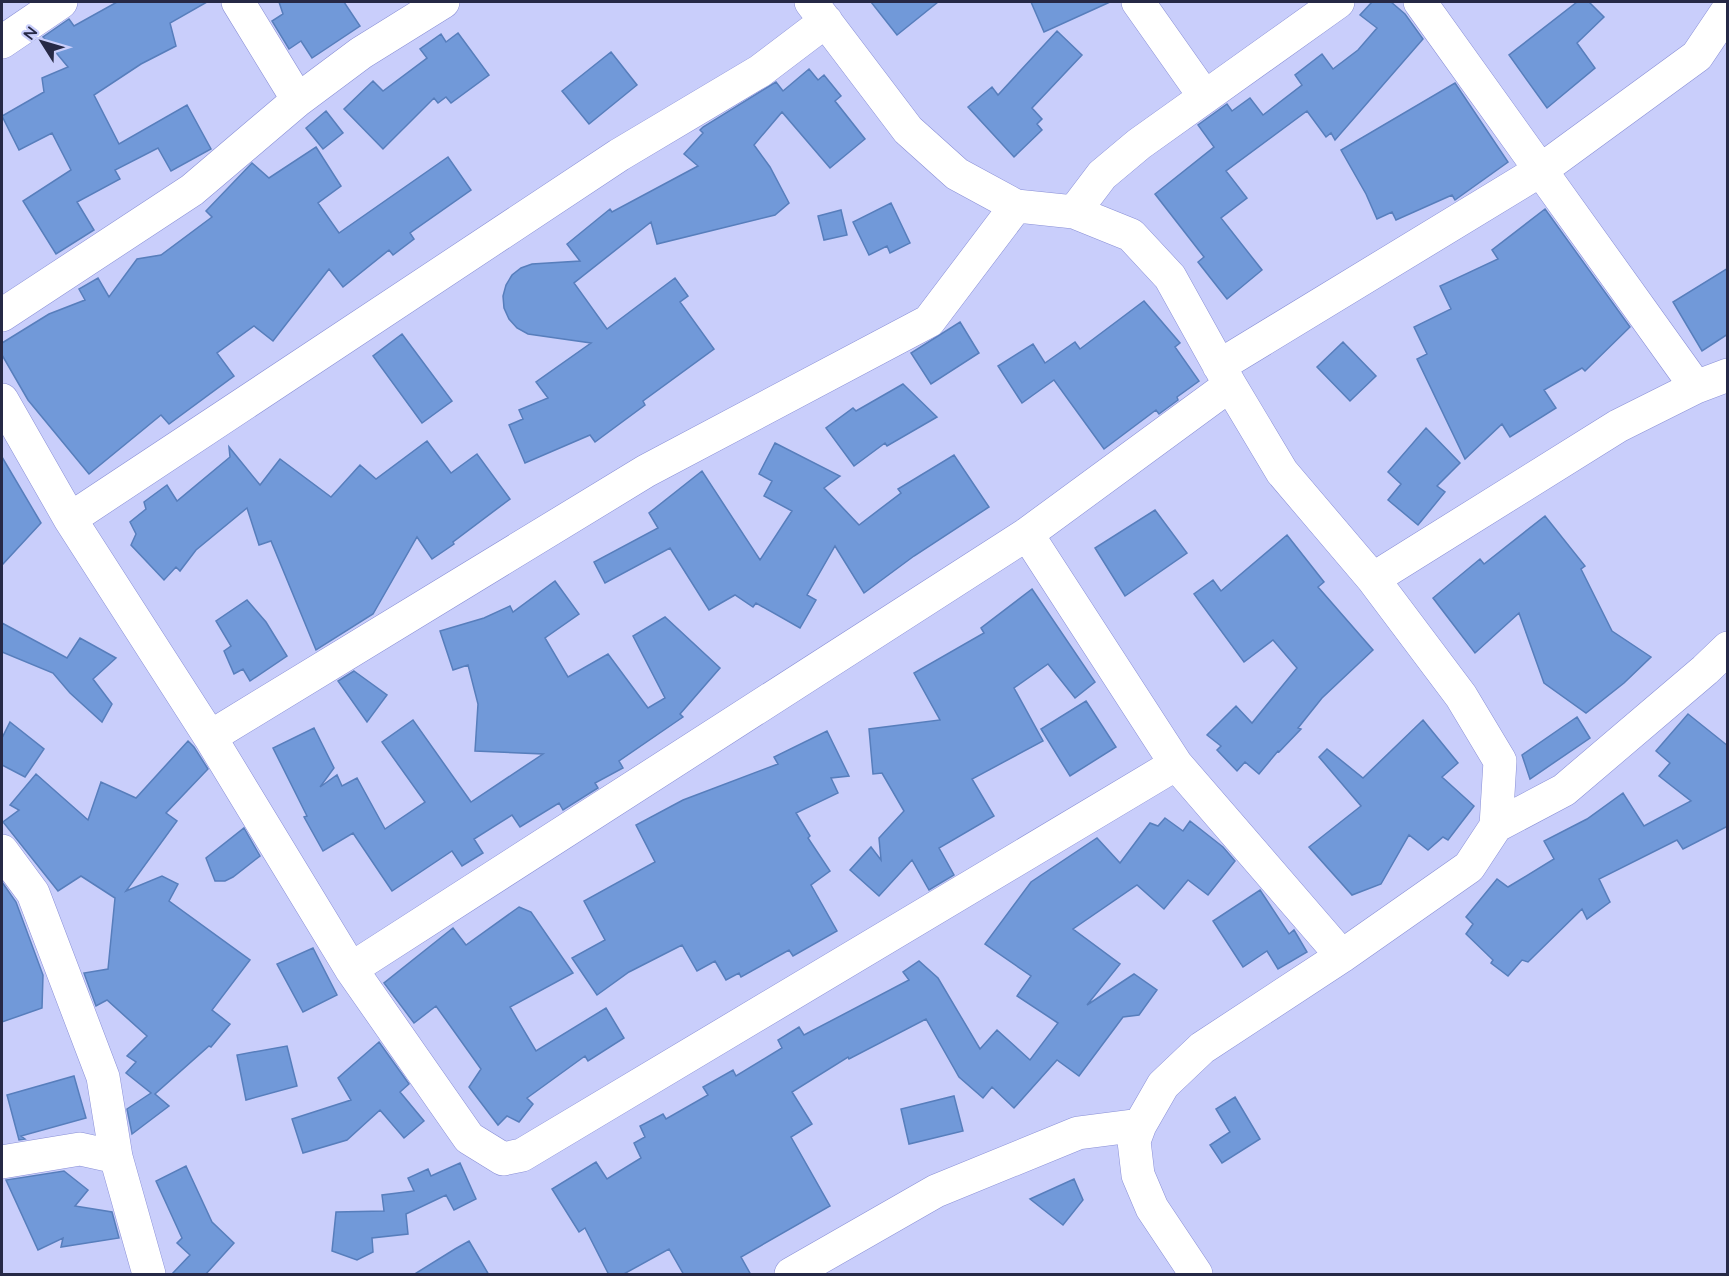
<svg xmlns="http://www.w3.org/2000/svg" width="1729" height="1276" font-family="Quicksand,sans-serif">
  <style>
    .building { fill: #7199d9; stroke: #577ebc; stroke-width: 1.5 }
    .lines { fill: none; stroke-linecap: round; stroke-linejoin: round }
    .minor-casing { stroke: #898fd6; stroke-width: 34 }
    .minor { stroke: #fff; stroke-width: 33 }
  </style>
  <rect width="100%" height="100%" fill="#c9cefb"/>
  <path class="building" d="M117 2H207L170 23 176 46 141 64 94 95 119 144 187 105 211 149 171 171 158 148 115 170 120 179 77 202 94 230 56 254 23 201 71 170 52 133 19 150 2 116 44 92 42 78 68 67 43 37 69 19 74 26Z
    M279 2H344L360 26 312 58 301 41 289 49 272 21 283 14Z
    M871 2H938L897 35Z
    M1031 2H1110L1044 32Z
    M1372 2H1391L1405 14 1423 39 1335 140 1331 133 1326 137 1307 111 1226 171 1247 198 1221 218 1262 270 1227 299 1198 262 1204 257 1155 194 1214 147 1198 125 1227 104 1232 111 1250 98 1263 115 1302 85 1295 75 1322 54 1333 69 1358 50 1377 28 1360 15Z
    M1577 2H1589L1604 17 1577 43 1595 68 1547 108 1509 55Z
    M1057 31 1082 55 1032 108 1042 119 1037 124 1042 130 1014 157 968 107 992 87 998 95Z
    M458 33 489 75 451 103 446 97 438 103 434 98 383 149 344 109 373 81 383 91 427 58 420 49 441 34 446 42Z
    M611 52 637 85 589 124 562 91Z
    M809 69 818 80 824 75 841 96 835 101 865 139 830 168 782 112 754 145 770 167 789 203 775 215 657 244 651 222 574 283 607 329 675 278 688 296 680 302 714 349 643 401 645 405 595 442 590 435 525 463 509 425 523 419 519 410 548 398 536 382 591 343 528 334 517 328 509 319 504 308 503 296 506 285 512 275 521 268 532 264 580 261 567 244 610 209 612 212 698 166 684 154 703 133 700 130 703 127 776 82 783 91Z
    M1455 83 1508 162 1455 200 1452 195 1396 220 1392 212 1377 219 1366 194 1341 150Z
    M326 111 343 133 323 149 306 128Z
    M316 147 341 186 318 203 339 233 448 157 471 190 410 233 414 239 393 255 389 250 343 287 329 269 273 341 254 326 217 353 234 376 169 424 161 415 89 474 28 400 2 355V343L49 314 85 300 79 289 98 278 109 297 137 259 161 255 212 217 206 211 252 163 269 178Z
    M891 203 910 243 890 253 887 246 869 255 853 222Z
    M1545 209 1630 327 1585 371 1582 368 1544 390 1556 408 1510 437 1502 424 1465 459 1417 359 1427 354 1414 327 1451 309 1440 286 1498 259 1492 250Z
    M841 210 847 235 824 240 818 216Z
    M1728 268V334L1702 351 1673 302Z
    M1144 301 1180 343 1175 347 1199 381 1177 397 1178 400 1159 414 1156 410 1104 449 1054 380 1022 403 998 366 1033 344 1045 363 1075 342 1080 349Z
    M960 322 979 353 931 384 911 353Z
    M402 334 452 401 422 423 373 356Z
    M1343 342 1376 376 1350 401 1317 367Z
    M903 384 937 417 887 446 885 443 854 466 826 428 853 408 856 411Z
    M1426 428 1460 463 1437 486 1445 492 1418 525 1388 500 1401 484 1388 472Z
    M427 441 451 473 477 454 510 499 453 542 454 544 432 559 417 537 373 614 316 650 271 541 259 545 247 508 196 550 180 571 176 567 164 580 131 545 136 534 130 522 146 509 144 502 167 485 177 501 230 457 229 447 260 485 280 459 331 497 360 465 376 479Z
    M775 443 840 476 824 488 859 525 901 493 898 489 954 455 989 507 914 556 864 593 835 546 807 595 816 600 800 628 756 603 753 607 735 595 709 610 670 548 605 583 594 562 658 528 649 513 702 471 760 560 792 511 764 496 772 481 759 474Z
    M2 457 41 523 2 565Z
    M1155 510 1187 553 1125 596 1095 548Z
    M1545 516 1585 566 1581 569 1612 631 1651 657 1624 683 1586 713 1544 683 1519 613 1475 653 1433 598 1480 559 1484 564Z
    M1287 535 1324 582 1318 587 1373 650 1322 698 1298 728 1301 729 1279 752 1278 751 1259 774 1245 762 1237 771 1217 750 1221 746 1207 735 1236 706 1252 723 1297 668 1273 640 1244 662 1194 594 1213 580 1221 591Z
    M555 581 579 614 545 638 568 677 608 654 648 708 665 698 633 636 665 617 720 668 680 714 683 717 619 761 623 768 595 783 598 788 563 810 559 803 520 827 512 815 474 839 483 853 462 866 452 851 392 891 353 833 323 851 304 817 307 816 273 748 314 728 334 768 320 787 337 775 342 786 357 778 385 829 425 802 382 742 413 720 471 802 543 754 475 751 478 704 468 665 453 670 440 631 484 618 510 606 513 612Z
    M1032 589 1095 682 1075 698 1048 664 1014 688 1043 741 972 779 994 816 939 848 954 875 929 890 912 860 879 896 850 870 871 847 881 860 879 838 904 811 882 773 873 774 869 729 940 720 914 673 984 633 981 628Z
    M247 600 266 622 287 656 250 681 243 669 234 674 224 651 231 646 216 621Z
    M2 623 67 658 80 638 116 658 93 679 112 704 102 722 70 693 53 673 2 652Z
    M354 671 387 695 367 722 338 681Z
    M1086 701 1116 747 1070 776 1041 729Z
    M1688 714 1728 746V826L1683 849 1677 840 1599 879 1610 902 1587 919 1582 909 1528 962 1522 960 1508 976 1491 963 1493 960 1466 934 1473 924 1466 917 1497 879 1508 887 1554 859 1544 841 1587 819 1623 793 1644 826 1691 801 1659 776 1670 763 1656 751Z
    M1577 717 1590 738 1530 779 1522 755Z
    M1423 720 1458 763 1442 777 1474 806 1448 840 1443 837 1428 850 1409 835 1381 884 1352 895 1309 847 1361 806 1319 757 1327 749 1363 778Z
    M10 722 44 749 25 777 2 765V738Z
    M827 731 849 776 831 778 838 793 796 813 810 836 808 838 830 871 811 885 837 931 793 956 789 950 741 977 739 973 726 980 715 961 697 971 682 945 629 972 597 995 572 958 605 940 584 901 655 862 636 825 683 800 778 764 774 757Z
    M188 741 194 747 208 769 166 813 177 821 126 891 162 876 178 884 169 901 250 960 212 1010 230 1024 211 1047 209 1046 155 1094 169 1106 132 1134 127 1109 151 1093 126 1073 136 1062 127 1056 147 1036 107 1000 96 1006 84 973 108 969 115 898 81 876 58 891 3 822 19 810 10 805 36 774 88 820 101 782 136 798Z
    M1165 818 1183 831 1190 821 1223 847 1235 861 1208 895 1188 880 1164 909 1137 885 1073 929 1120 964 1087 1005 1134 974 1157 990 1139 1015 1123 1017 1079 1076 1057 1060 1014 1108 992 1087 983 1098 959 1077 926 1019 849 1059 848 1057 792 1092 812 1124 791 1137 830 1206 741 1257 751 1275H684L669 1249 622 1275H609L585 1228 579 1232 552 1189 596 1162 607 1179 641 1158 634 1143 645 1137 640 1126 663 1114 666 1119 708 1095 703 1087 733 1070 736 1076 782 1048 778 1040 799 1027 804 1035 909 980 903 972 919 961 938 978 980 1049 997 1030 1030 1060 1058 1023 1017 996 1031 976 985 944 1031 882 1097 838 1120 863 1150 823 1158 826Z
    M244 828 260 856 233 877 225 881H215L206 858Z
    M2 882 16 902 43 975 42 1008 2 1022Z
    M1260 890 1289 934 1294 930 1307 952 1278 969 1267 951 1243 967 1213 921Z
    M519 907 531 912 573 973 510 1007 536 1051 606 1008 624 1038 588 1061 585 1056 527 1098 533 1104 519 1122 507 1116 498 1125 469 1087 481 1069 436 1006 414 1023 384 983 453 928 466 945Z
    M313 948 337 995 303 1012 277 964Z
    M379 1042 409 1084 400 1092 424 1121 404 1138 380 1110 347 1140 303 1153 292 1119 351 1100 338 1078Z
    M287 1046 297 1086 246 1100 237 1055Z
    M74 1076 86 1118 21 1136 25 1139 19 1140 7 1095Z
    M954 1096 963 1131 909 1144 901 1109Z
    M1235 1097 1260 1139 1222 1163 1210 1145 1230 1132 1216 1109Z
    M460 1163 476 1199 454 1210 446 1195 406 1214 408 1234 372 1238 373 1252 357 1260 332 1251 336 1212 384 1211 382 1195 414 1191 408 1178 428 1169 431 1176Z
    M186 1166 212 1222 234 1243 205 1275H171L190 1255 177 1243 182 1238 156 1181Z
    M64 1171 88 1190 75 1206 112 1212 119 1238 61 1247 63 1238 38 1250 6 1180Z
    M1074 1179 1083 1200 1063 1225 1030 1199Z
    M469 1241 489 1275H413L455 1249Z"/>
  <g class="lines">
    <defs>
      <path id="minor" d="M811 2 908 130 957 174 1016 206 1074 212 1131 235 1170 277 1230 385 1282 472 1373 579 1461 696 1500 761 1496 826 1469 867 1342 956 1202 1048 1163 1085 1140 1125 1134 1141 1138 1175 1152 1208 1196 1274
        M1138 2 1205 97
        M2 42 61 2
        M298 100 361 53 443 2
        M1074 212 1102 175 1139 144 1338 2
        M2 315 192 190 298 100 238 2
        M1219 366 1541 170 1697 56 1728 10
        M1696 387 1728 375
        M2 400 70 519 210 737 351 969 469 1138 503 1159 522 1155 1176 764
        M70 519 619 155 760 71 826 21
        M1027 534 1176 764 1342 956
        M1373 579 1618 426 1696 387 1420 2
        M210 737 646 471 929 321 1016 206
        M1496 826 1564 790 1705 670 1728 648
        M2 851 33 893 103 1077 116 1157 149 1274
        M351 969 1027 534 1230 385
        M2 1162 80 1149 116 1157
        M791 1274 936 1191 1078 1133 1140 1125"/>
    </defs>
    <use href="#minor" class="minor-casing"/>
    <use href="#minor" class="minor"/>
  </g>
  <rect width="1729" height="1276" fill="none" stroke="#262946" stroke-width="6"/>
  <g transform="translate(42 42) rotate(307)" stroke="#c9cefb" stroke-width="4.5" paint-order="stroke">
  <path d="M0-4.5L10 22L0 15L-10 22Z" fill="#262946"/>
  <text y="-9" font-size="16" font-weight="bold" text-anchor="middle" fill="#262946">N</text>
  </g>
</svg>
